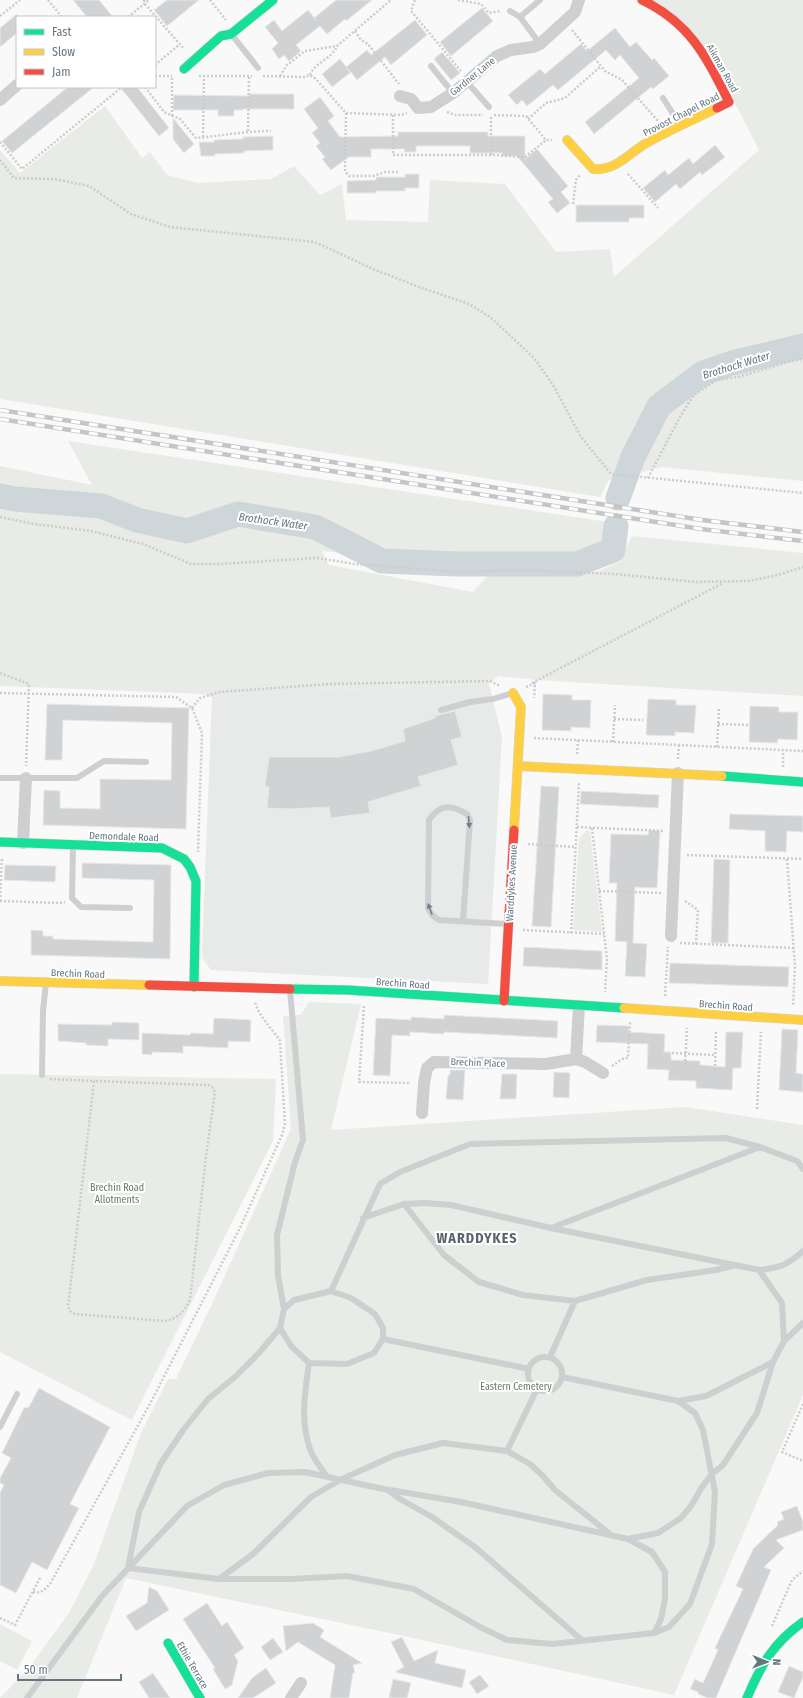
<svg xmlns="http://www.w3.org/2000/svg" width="803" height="1698" font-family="'Fira Sans Condensed',sans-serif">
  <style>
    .built { fill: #e8e9e9 }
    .green { fill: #e8ebe6 }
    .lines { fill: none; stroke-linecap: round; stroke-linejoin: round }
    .river { stroke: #ced6d9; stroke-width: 25 }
    .building { fill: #d0d2d3; stroke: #e8e8e8 }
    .fast-casing { stroke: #d5d6d7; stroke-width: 10 }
    .slow-casing { stroke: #d5d6d7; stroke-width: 10 }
    .jam-casing { stroke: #d5d6d7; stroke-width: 10 }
    .path { stroke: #cbcccd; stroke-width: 2.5; stroke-dasharray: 2 2; stroke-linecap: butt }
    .lane { stroke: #cecfd0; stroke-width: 6 }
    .street { stroke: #cecfd0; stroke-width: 12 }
    .fast { stroke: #16e098; stroke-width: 9 }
    .slow { stroke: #ffcf43; stroke-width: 9 }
    .jam { stroke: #f24e42; stroke-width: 9 }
    .rail-casing { stroke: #c3c5c6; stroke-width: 4.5 }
    .rail { stroke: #fff; stroke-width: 3; stroke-dasharray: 9; stroke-linecap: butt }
    .oneway { fill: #707f8b }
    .labels { text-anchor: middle; stroke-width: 4; stroke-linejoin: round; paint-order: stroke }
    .street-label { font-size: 10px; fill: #657683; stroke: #fff }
    .park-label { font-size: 10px; fill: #687a64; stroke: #fff }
    .water-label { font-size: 11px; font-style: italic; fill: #60757c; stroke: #fff }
    .district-label { font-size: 14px; font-weight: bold; letter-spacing: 1px; fill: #57646e; stroke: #fff }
  </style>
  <rect width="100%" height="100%" fill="#f9f9f9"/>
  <path class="built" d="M489 684 502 737 488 984 211 970 203 959 202 951 212 697 240 694Z"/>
  <path class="green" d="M645 0H803V481L662 467 608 481 600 497 0 399V150L20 173 105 106 142 158 150 152 167 175 198 183 271 179 294 166 320 195 342 184 346 220 428 222 430 180 505 184 556 252 610 249 614 277 759 150 715 64Z
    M68 441 608 522 606 546 574 558 384 557 322 551 329 565 473 592 487 576 596 572 619 562 632 536 803 553V696L538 680 498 676 489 684 240 694 212 697 204 694 0 686V466L92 485Z
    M587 830 590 831 602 932 573 930 579 838Z
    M309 1002 361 1004 331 1130 685 1107 803 1125V1395L674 1695 399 1635 126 1578 77 1698H0L29 1668 69 1613 94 1564 141 1433 168 1379H176L212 1304 291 1129 283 1016 301 1015Z
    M0 1074 276 1079 273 1141 132 1420 0 1352Z
    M0 1624 32 1641 17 1670 0 1661Z"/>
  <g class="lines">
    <path class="river" d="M0 496 15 499 101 506 137 520 187 531 238 514 315 527 382 561 456 564H577L613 550 616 526
      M618 498 633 457 659 406 703 373 732 363 803 346"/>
  </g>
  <path class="building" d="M73 0H99L113 17H87Z
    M167 0H199L167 26 154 10Z
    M336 0H372L346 21 345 19 327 34 320 26 296 45 301 51 289 61 284 55 279 59 272 49 278 43 265 27 274 20 282 31 308 10 316 20 314 18Z
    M482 8 493 21 451 56 440 42Z
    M17 14V33L0 47V28Z
    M415 20 427 35 391 65 385 57 357 80 351 72 332 87 322 74 340 59 350 72 346 67 367 50 371 55Z
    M615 28 630 47 636 42 652 60 654 58 669 76 653 89 651 87 594 134 585 122 639 78 620 55 615 60 606 50 558 90 553 85 527 106 522 100 517 105 508 95 540 69 545 74 581 44 587 51Z
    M442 52 460 73 451 80 434 59Z
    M68 87H94L12 153 2 141Z
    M120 87H137L169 128 159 136Z
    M249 94H294V109H243V110H234V116H218V110H173L174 95 249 96Z
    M320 97 334 116 328 121 340 137 398 136V132H488V136H525V159L537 149 568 186 561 192 570 203 557 213 548 202 553 199 517 156H502V153H470V146H416V152H404L405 149H371V157H349L331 170 322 159 325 157 316 146 320 143 312 133 318 128 304 109Z
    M173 118 194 144 184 153 173 139Z
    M273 136V150L244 151V153L215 154V156H201L199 142H214V140L243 139V137Z
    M715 145 725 157 702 175 700 172 680 189 676 184 655 202 643 188 665 170 668 175 689 158 693 164Z
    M405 174H419V188H405V191H376V193H347V181L376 180V177H405Z
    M576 205H644V218H629V222H576Z
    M543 694 572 695V700H591L590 728 571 727V731L542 730Z
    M648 699 676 700V705H696L694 733 675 732V736L646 735Z
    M47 704 189 708 186 829 43 825 44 790 60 791V808L100 809V779L171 780 172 723 63 720 62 760H45Z
    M750 706 779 707V712H798L797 740 778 739 777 743 749 742Z
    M455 711 462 737 451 740 458 765 418 777 421 786 368 802 370 813 331 818 329 807 291 809 267 808 269 787 265 786 269 757H339L371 751 405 741 403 729 435 718V716Z
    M541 786 559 787 551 927 532 926Z
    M581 791 659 795 658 808 580 804Z
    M730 814 803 816V832L787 831 786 852 765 851V831L729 829Z
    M649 830 660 831 657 888 635 887 633 943 647 944 645 977 625 976 627 942 615 941 617 883H609L611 834 648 835Z
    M714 859 730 860 728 943H711Z
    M82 863 171 865 170 959 31 955V930L43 931V936H53V939L153 942 154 880 82 878Z
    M5 865 56 866 55 882 4 880Z
    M524 947 602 951V970L523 966Z
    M670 963 789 967 788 987 669 983Z
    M444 1015 558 1021 557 1038 444 1032V1034L410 1032V1036L392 1035 390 1076 373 1075 376 1018 411 1020V1017L444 1019Z
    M214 1018 251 1020 250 1042 228 1041V1048L183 1046V1053L152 1052V1055L142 1054V1033L190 1035 191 1033 213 1034Z
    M112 1022 139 1023V1040L108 1039V1046L86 1045V1043L58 1041V1024L112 1025Z
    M597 1025 629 1026 628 1032 665 1034 664 1052H671V1060L700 1061V1065L725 1067 726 1032H743L741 1068H733L732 1090 696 1088V1081L668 1080 669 1070 647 1069 648 1044 596 1042Z
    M782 1029 798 1030 796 1073 803 1074V1092L779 1090Z
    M450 1070H465L463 1100 446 1099 448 1075H450Z
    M554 1072 570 1073 569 1098 553 1097Z
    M502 1074H517L516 1099H500Z
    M39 1388 110 1427 70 1504 79 1508 47 1570 32 1562 16 1593 0 1585V1493L4 1485 0 1483V1478L11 1458 2 1453 24 1408 29 1407Z
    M797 1506 803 1522V1530L776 1540 784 1548 764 1567 771 1570 716 1698H707L698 1694V1692L690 1689 695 1679 703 1683 718 1650 715 1648 743 1589 736 1586 753 1549 778 1525 777 1522 784 1519 781 1512Z
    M149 1587 157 1591 169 1610 136 1631 126 1616 147 1603Z
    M207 1603 222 1626 227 1622 244 1648 234 1655 238 1661 232 1685 225 1689 213 1669 215 1668 183 1619Z
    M313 1623 324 1630 320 1637 362 1663 353 1665 355 1673H353L349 1698H330L335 1665 298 1642 286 1651 283 1626Z
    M402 1637 414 1661 438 1650 435 1663 466 1670 462 1688 395 1672 404 1667 391 1642Z
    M273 1638 283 1652 270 1660 261 1647Z
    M789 1666 803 1672V1677L794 1698 778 1692Z
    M266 1668 276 1683 253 1698H238L252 1678Z
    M153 1673 170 1698H149L139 1682Z
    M480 1675 489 1686 477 1694 469 1682Z
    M393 1679 411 1683 407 1698H389Z"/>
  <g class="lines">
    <defs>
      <path id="fast" d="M184 69 221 36 231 34 273 0
        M722 776 803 782
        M0 842 162 848 184 859 190 867 196 881 194 987
        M290 989 347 990 624 1008
        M168 1643 200 1698
        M747 1698C761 1665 773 1643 803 1622"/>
      <path id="slow" d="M567 140 593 169C618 171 630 151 650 141 672 129 695 119 717 108
        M513 693 521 707 514 830
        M518 766 722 776
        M0 981 149 985
        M624 1008 803 1020"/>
      <path id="jam" d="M642 0C690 23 706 56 729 102L717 108
        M149 985 290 989
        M504 1001 514 830"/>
    </defs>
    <use href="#fast" class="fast-casing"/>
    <use href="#slow" class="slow-casing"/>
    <use href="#jam" class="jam-casing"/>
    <path class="path" d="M48 0 62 17
      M144 0 145 4 184 49
      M210 0 226 20
      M415 0 411 11 461 71
      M458 0 481 4 489 13 501 11
      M0 16 20 0
      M128 17 149 0
      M572 30 605 71 622 80 658 121
      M355 31 361 40 368 44 399 84
      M155 65 180 44
      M310 75C315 62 332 59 337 46
      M155 76H172
      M199 76H252
      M263 76 304 77 310 75 316 79 346 113 402 115 407 113
      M280 76 287 65 305 51 337 46 391 0
      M145 87 164 112 180 119 196 138C221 136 245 131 271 131
      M447 112 455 115H483
      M346 113 345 171 349 176H373L385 172H400
      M393 115V155H491L525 157 546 140
      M494 115 526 116 546 140H552
      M172 116V78
      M528 119 546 103 565 98 601 66
      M248 131 249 76
      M203 137 204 76
      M0 142 22 169 122 87
      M491 155V115
      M0 160 14 178 54 179 89 186 131 214 170 227 315 242 373 269 419 287 469 304 490 317 534 358 553 385 581 437 611 474 803 493
      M628 174 658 208
      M573 204 576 180 580 175
      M648 478 680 417 693 396 716 380 738 377 791 361 803 359
      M0 517 34 524 91 531 143 544 191 564H219L317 558 355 564 458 572 522 570 615 574 696 582 748 581 778 575 803 567
      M0 673 29 684 26 766
      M532 683 723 583
      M526 687 535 683 534 698
      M0 693 176 697 192 708 202 733 198 852
      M192 708 200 698 220 692 329 684 490 681 500 686
      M614 719 643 720
      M718 724 748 725
      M534 738 803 751
      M613 742 615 705
      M717 747 719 709
      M577 754 578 740
      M678 759 679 745
      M783 767V750
      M577 827 664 831
      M592 828 607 959 605 992
      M528 844 575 847
      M687 855 803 859
      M787 859 795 966 793 1006
      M599 891 661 893
      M0 901 60 903 65 902
      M0 901 2 857
      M685 901 698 910 696 944
      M523 930 604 934
      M571 933 579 783
      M680 943 794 948
      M665 996 668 947
      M364 1006 359 1082 411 1083
      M672 1053 715 1055
      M685 1065 687 1028
      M612 1066 624 1058H628L630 1022
      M715 1070 716 1030
      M50 1079 94 1081 68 1307 70 1311 75 1314 164 1321C178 1319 184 1312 190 1300L206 1156 215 1092 212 1087 208 1085 94 1081
      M757 1109 761 1032
      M803 1404 782 1452 803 1461
      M33 1592C41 1594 44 1590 50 1584L152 1400 240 1228 282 1135 285 1124 280 1041C273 1029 257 1015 255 1001
      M0 1618 15 1625 41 1576
      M772 1626 792 1580 803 1571"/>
    <path class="lane" d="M540 0 520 17 540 44
      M510 11 520 17
      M232 35 258 68
      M431 66 453 93
      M467 82 489 107
      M663 98 680 125
      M441 710 470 702 493 699 513 693
      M0 778H77L104 761 146 762
      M73 847 72 898 81 907 130 908
      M463 921 470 820 467 814C451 804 440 804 429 820L428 908 432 915 439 920 507 924
      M42 1075 43 1011 46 983
      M404 1204 444 1255 479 1282 523 1295 575 1301 647 1280 716 1270 732 1266
      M363 1218 404 1204 424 1203 451 1205 551 1228 759 1270 782 1303 784 1341 773 1362 706 1396 678 1401
      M551 1228 760 1147
      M759 1270C779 1268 788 1265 803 1251
      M331 1291 380 1184 400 1172 470 1144 726 1138 760 1147 797 1161 803 1169
      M331 1291 351 1298 375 1314 383 1328V1339L374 1353 347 1364 309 1363 291 1346 280 1328 284 1309 294 1300Z
      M284 1309 278 1276 277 1235 295 1162 303 1140 290 990
      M280 1328 259 1353 235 1377 208 1399 184 1429 161 1463 139 1512 128 1568 219 1579H291L347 1576 414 1589 480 1627 507 1640 552 1644 654 1633 661 1619 665 1599V1572L652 1552 628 1539
      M383 1339 529 1369
      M784 1341 803 1323
      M550 1357 575 1301
      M528 1374a17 17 0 1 1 34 0a17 17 0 1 1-34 0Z
      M309 1363C305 1391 300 1421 310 1449 313 1458 320 1467 326 1475
      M562 1377 678 1401 695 1413 703 1430 715 1492 712 1544 690 1604 669 1627 654 1633
      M537 1389 507 1451 530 1464 543 1476 555 1490 610 1534
      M0 1427 17 1394
      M390 1490 461 1502 628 1539 658 1533 681 1518 691 1506 702 1487 712 1474 723 1465 757 1413 773 1362
      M219 1579 253 1554 311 1497 340 1480 395 1455 443 1443 507 1451
      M27 1698 102 1596 187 1506 224 1485 268 1473 305 1472 388 1490 400 1499 432 1517 475 1547 583 1641"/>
    <path class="street" d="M400 96 411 99 418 108 431 107 453 93 497 56 511 50 533 47 540 44 575 12 579 0
      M0 100 17 85
      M23 843 26 778
      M671 936 678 773
      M576 1059 579 1006
      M422 1113 424 1083 427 1068 434 1062 546 1064 576 1059 585 1062 603 1073
      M291 1698 301 1683"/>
    <use href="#fast" class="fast"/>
    <use href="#slow" class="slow"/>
    <use href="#jam" class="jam"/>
    <defs>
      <path id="rail" d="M0 410 702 520 803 532
        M0 419 701 529 803 541"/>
    </defs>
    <use href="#rail" class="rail-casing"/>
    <use href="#rail" class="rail"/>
  </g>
  <defs><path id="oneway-solid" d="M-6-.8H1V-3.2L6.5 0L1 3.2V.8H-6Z"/></defs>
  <g class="oneway">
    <use href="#oneway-solid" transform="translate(469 822) rotate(85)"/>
    <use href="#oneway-solid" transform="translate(430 909) rotate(-110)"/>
  </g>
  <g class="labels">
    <g class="street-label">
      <text transform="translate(723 68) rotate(61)" y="4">Aikman Road</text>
      <text transform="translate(472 76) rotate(-39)" y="4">Gardner Lane</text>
      <text transform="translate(681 114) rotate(-27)" y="4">Provost Chapel Road</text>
      <text transform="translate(124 836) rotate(2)" y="4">Demondale Road</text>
      <text transform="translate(511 883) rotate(-87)" y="4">Warddykes Avenue</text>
      <text transform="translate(78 973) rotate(2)" y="4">Brechin Road</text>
      <text transform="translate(403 983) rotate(4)" y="4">Brechin Road</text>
      <text transform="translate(726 1005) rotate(4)" y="4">Brechin Road</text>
      <text transform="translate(478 1062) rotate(2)" y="4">Brechin Place</text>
      <text transform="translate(193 1665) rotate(60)" y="4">Ethie Terrace</text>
    </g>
    <g class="park-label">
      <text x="117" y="1191">Brechin Road<tspan x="117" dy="12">Allotments</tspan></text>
      <text x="516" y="1390">Eastern Cemetery</text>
    </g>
    <g class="water-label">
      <text transform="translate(736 365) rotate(-17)" y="4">Brothock Water</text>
      <text transform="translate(273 521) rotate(8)" y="4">Brothock Water</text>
    </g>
    <g class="district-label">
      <text x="477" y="1243">WARDDYKES</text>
    </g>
  </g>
  <rect x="16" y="16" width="140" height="72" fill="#ffffff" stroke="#c1c8cd"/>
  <rect x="24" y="29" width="20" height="6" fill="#16e098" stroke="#c1c8cd"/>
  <text x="52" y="36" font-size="12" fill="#657683">Fast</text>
  <rect x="24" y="49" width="20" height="6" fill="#ffcf43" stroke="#c1c8cd"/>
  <text x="52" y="56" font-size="12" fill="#657683">Slow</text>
  <rect x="24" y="69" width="20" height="6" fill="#f24e42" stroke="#c1c8cd"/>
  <text x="52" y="76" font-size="12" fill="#657683">Jam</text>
  <g transform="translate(767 1662) rotate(91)" stroke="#ffffff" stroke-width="3" paint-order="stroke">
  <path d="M0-3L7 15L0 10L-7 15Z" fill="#657683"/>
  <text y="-6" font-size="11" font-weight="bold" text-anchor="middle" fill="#657683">N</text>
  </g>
  <path d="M18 1674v6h103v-6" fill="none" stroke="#657683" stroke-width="2"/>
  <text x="24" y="1674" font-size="12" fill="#657683" stroke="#ffffff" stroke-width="3" paint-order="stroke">50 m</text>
</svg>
